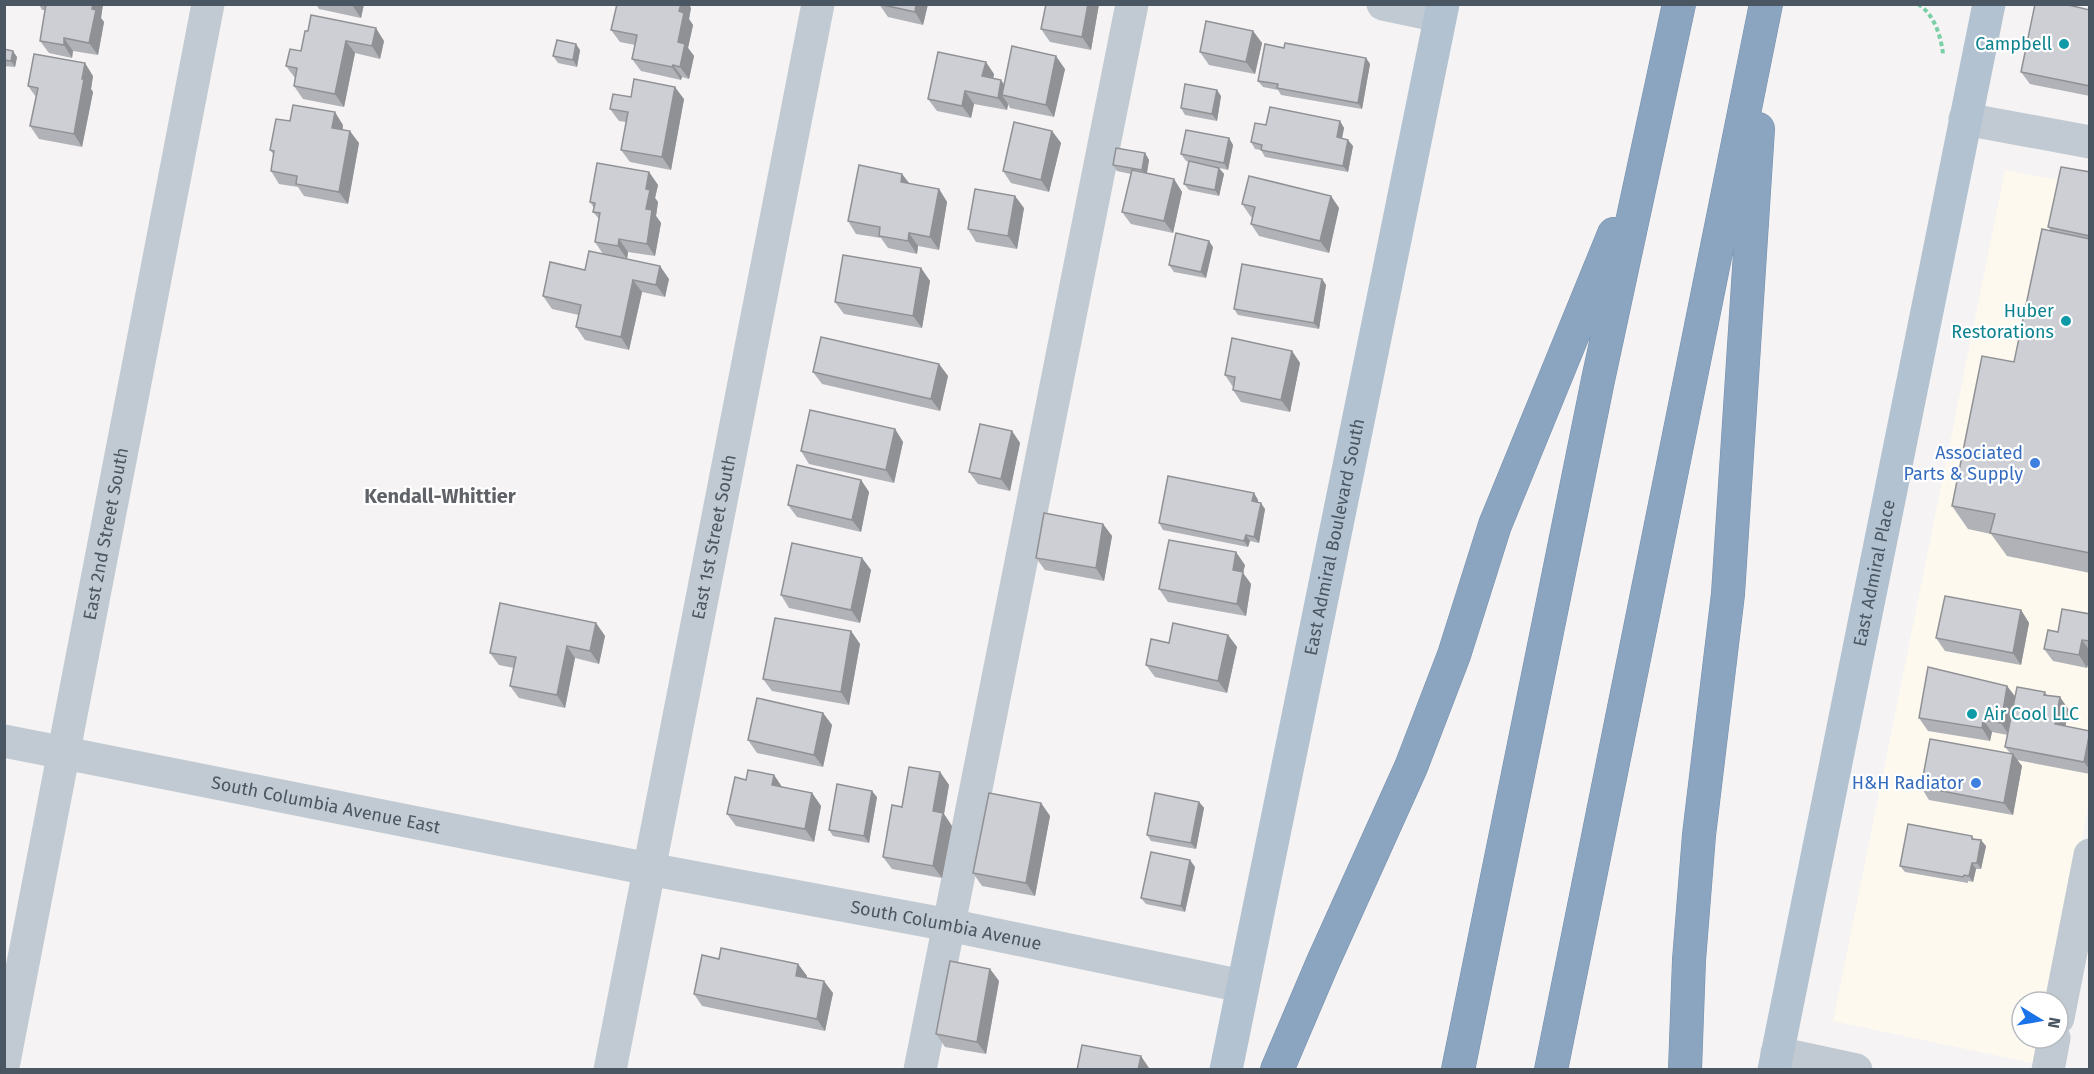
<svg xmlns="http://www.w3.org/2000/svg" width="2094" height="1074" viewBox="0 0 2094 1074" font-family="'Fira Sans',sans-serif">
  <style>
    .commercial { fill: #fdf9ef }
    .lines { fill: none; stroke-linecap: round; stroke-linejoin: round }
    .highway-casing { stroke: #7690ad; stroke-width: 34 }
    .path { stroke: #7ad0a6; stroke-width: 4; stroke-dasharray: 4.5 3; stroke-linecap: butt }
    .minor { stroke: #c1cad2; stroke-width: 33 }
    .major { stroke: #b3c2d1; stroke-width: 33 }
    .highway { stroke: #8ba5c1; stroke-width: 33 }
    .wall { fill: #b0b2b7 }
    .shaded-wall { fill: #909195 }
    .building { fill: #cdcfd5; stroke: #909195; stroke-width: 1.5 }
    .culture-dot { fill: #0f9aa8; stroke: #fff; stroke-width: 2 }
    .shop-dot { fill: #3f7fe0; stroke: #fff; stroke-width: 2 }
    .labels { text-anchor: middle; stroke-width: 4.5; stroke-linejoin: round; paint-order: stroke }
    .culture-label { font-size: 18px; fill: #0d838f; stroke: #fff; text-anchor: end }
    .shop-label { font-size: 18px; fill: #366cbe; stroke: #fff; text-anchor: end }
    .street-label { font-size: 18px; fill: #4a5661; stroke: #fff }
    .neighbourhood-label { font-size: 20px; font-weight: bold; fill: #5f6368; stroke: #fff }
  </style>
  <rect width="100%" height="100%" fill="#f5f3f3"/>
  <path class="commercial" d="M2005,170l84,16v615l-37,201h-30v36h24l-5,27 -208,-44z"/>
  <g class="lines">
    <defs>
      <path id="highway" d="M1277,1070l46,-108 88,-195 43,-112 41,-130 119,-291
        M1458,1070l140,-690 81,-376
        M1551,1070l215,-1066
        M1685,1070l4,-110 10,-125 29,-241 30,-465"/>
    </defs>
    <use href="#highway" class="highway-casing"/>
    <path class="path" d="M1918,4c16,10 23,32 25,50"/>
    <g class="minor">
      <path d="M1383,4l57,12"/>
      <path d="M1965,119l125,23"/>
      <path id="s1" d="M4,741l645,128 300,56 293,61"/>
      <path d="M2058,1018l32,-163"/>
      <path d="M1777,1053l79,17"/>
      <path id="s2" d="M4,1062l204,-1058"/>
      <path id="s3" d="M610,1070l208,-1066"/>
      <path d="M920,1070l212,-1066"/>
      <path d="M2048,1070l6,-32"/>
    </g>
    <g class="major">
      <path id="s4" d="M1226,1070l217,-1066"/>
      <path id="s5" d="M1774,1070l215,-1066"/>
    </g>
    <use href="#highway" class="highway"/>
  </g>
  <path class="wall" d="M39,4h64l-2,14 3,4 -6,33 -25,-4 -1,7 -23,-5 -9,-12 5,-31h-3z
    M316,4h48l-3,14 -42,-9z
    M879,4h49l-5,21 -35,-8z
    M1099,4l-8,46 -41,-8 -9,-13z
    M691,8l-2,11 4,6 -5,23 6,8 -5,23 -7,-2 -1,3 -40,-9 -9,-12 3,-14 -15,-3 -9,-12z
    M2090,10v86l-60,-12 -9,-12z
    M305,31l79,10 -4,18 -25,-6 -11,54 -41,-8 -9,-13 1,-8 -9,-12 15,-15z
    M1253,31l9,12 -7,31 -46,-9 -9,-13z
    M1284,48l82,10 4,6 -8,45 -81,-14 -3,-5 -15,-3 -5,-6z
    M4,49l13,8 -2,10 -11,-1z
    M580,50l-3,17 -19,-4 -5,-7z
    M1065,69l-11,48 -44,-9 -2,-4 -1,6 -33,-6 -3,14 -34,-7 -9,-12 66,-25 -1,5 11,5z
    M93,76l-2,13 2,3 -11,55 -43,-8 -9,-13 6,-29 -8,-11z
    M1221,96l-4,25 -32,-6 -4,-7z
    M684,99l-13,71 -41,-8 -9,-12 5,-28 -7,-1 -9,-12z
    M290,121l53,4v5l16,13 -11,61 -44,-8 -6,-9 -19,-3 -8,-13 3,-16 -4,-5z
    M1340,121l4,7 -2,10 11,8 -5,26 -83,-15 -4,-7 -6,-1 -4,-7 15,-17z
    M1052,131l9,12 -12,49 -38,-9 -8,-12z
    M1229,138l4,7 -5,25 -17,-4 8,2 5,6 -5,22 -30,-6 -5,-6 5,-22 -3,-1 -5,-7z
    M1145,153l4,7 -2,14 27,5 8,13 -9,41 -42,-9 -9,-12 9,-38 -14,-3 -4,-6z
    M649,172l9,13 -3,13 3,4 -2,14 5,7 -6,33 -27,-4 -1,7 -15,-3 57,23 -4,18 -23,-5 -13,58 -44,-10 -9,-13 3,-12 -27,-6 -9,-13 42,-26 18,-16 -8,-12 4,-23 -6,-7 1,-4 -4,-6z
    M2090,172v401l-83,-17 -16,-22 -23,-5 -16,-23 62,-144 37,-131 -3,-4z
    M902,174l8,10 29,5 8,13 -8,48 -21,-4 -1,8 -29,-6 -7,-10 -25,-4 -8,-13z
    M1331,196l8,12 -10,45 -70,-17 -8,-12 1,-7h-1l-9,-13z
    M1024,208l-7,41 -41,-7 -8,-13z
    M1213,247l-7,31 -32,-6 -5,-7z
    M921,268l9,13 -8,47 -78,-14 -9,-12z
    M1322,279l4,6 -7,44 -81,-14 -4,-6z
    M1292,351l8,12 -10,49 -49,-10 -8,-12v-3l-8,-12z
    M939,364l9,12 -8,35 -118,-27 -9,-12z
    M895,429l8,13 -9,41 -85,-19 -8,-13z
    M1012,431l8,12 -10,48 -32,-7 -9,-12z
    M861,480l8,12 -8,40 -64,-15 -9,-12z
    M1254,493l4,7v2l7,7 -6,34 -9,-2 -2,6 -85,-17 -4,-7z
    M1103,524l9,12 -8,45 -59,-11 -9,-12z
    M862,558l9,12 -11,53 -71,-15 -8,-13z
    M1245,565l-2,8 8,11 -5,32 -78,-14 -9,-13z
    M2021,610l8,13 -8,42 -76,-14 -9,-13z
    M2090,614v43l-3,11 -34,-7 -9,-12 14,-17z
    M596,623l9,13 -6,28 -24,-6 -10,50 -46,-10 -9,-12 4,-18 -15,-3 -9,-12z
    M851,631l9,13 -11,61 -77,-14 -9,-12z
    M1228,635l9,12 -10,46 -72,-16 -9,-12 23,-22z
    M2007,686l8,10 30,-4 2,3 22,15 -4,16 25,5v43l-73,-14 5,6 -9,49 -84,-15 -8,-13 89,-34 -5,-6 3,-12 -16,-3 -2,9 -62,-10 -9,-13z
    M823,713l9,12 -9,42 -66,-14 -9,-13z
    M940,772l9,13 -5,29 8,12 -10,52 -50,-9 -9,-12 19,-50z
    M774,775l8,12 30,6 9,13 -7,36 -78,-16 -9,-12z
    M877,797l-8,46 -36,-7 -4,-6z
    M1199,802l5,6 -8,41 -45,-8 -4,-6z
    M1041,803l9,13 -15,80 -53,-10 -9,-13z
    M1972,836l2,3 12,7 -5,23h-5l-3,13 -5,-1v2l-63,-11 -5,-6z
    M1195,867l-10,45 -39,-8 -5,-6z
    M719,959l79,5 9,12v2l26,15 -8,38 -123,-25 -8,-12z
    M990,969l9,12 -13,73 -41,-7 -9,-13z"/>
  <path class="shaded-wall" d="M93,4h10l-2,14 3,4 -6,33 -9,-12z
    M352,4h12l-3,14 -9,-13z
    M681,4h8l2,4 -2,11 4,6 -5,23 6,8 -5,23 -9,-12 -2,-25 1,-31z
    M916,4h12l-5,21 -8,-13z
    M1088,4h11l-8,46 -9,-13z
    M376,28l8,13 -4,18 -8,-13z
    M1253,31l9,12 -7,31 -9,-12z
    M64,38l9,13 -1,7 -8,-13z
    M346,41l9,12 -11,54 -9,-13z
    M576,44l4,6 -3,17 -4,-7z
    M13,51l4,6 -2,10 -4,-6z
    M1056,56l9,13 -11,48 -8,-12z
    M1366,58l4,6 -8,45 -4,-6z
    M986,62l8,12 -3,15 -9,-13z
    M85,63l8,13 -2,13 2,3 -11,55 -8,-13z
    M673,65l9,12 -1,3 -9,-13z
    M1001,80l9,13 -8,2 6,9 -1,6 -9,-12z
    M675,87l9,12 -13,71 -9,-13z
    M1217,90l4,6 -4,25 -5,-7z
    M965,91l9,13 -3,14 -9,-12z
    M335,112l8,13 -2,15 -9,-12z
    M1340,121l4,7 -3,15 -4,-6z
    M350,131l9,12 -11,61 -9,-12z
    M1052,131l9,12 -12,49 -8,-12z
    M1229,138l4,7 -5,25 -4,-7z
    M1348,140l5,6 -5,26 -5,-6z
    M1145,153l4,7 -3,17 -4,-7z
    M1219,168l5,6 -5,22 -4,-6z
    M649,172l9,13 -3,13 3,4 -2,14 5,7 -6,33 -8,-12 -1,-55z
    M902,174l9,12 -10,-4z
    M1174,179l8,13 -9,41 -9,-12z
    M939,189l8,13 -8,48 -9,-13z
    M1015,196l9,12 -7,41 -9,-13z
    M1331,196l8,12 -10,45 -9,-12z
    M909,233l9,13 -1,8 -9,-13z
    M619,239l9,13 -1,7 -9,-13z
    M1209,241l4,6 -7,31 -5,-6z
    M660,266l9,13 -4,18 -9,-12z
    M921,268l9,13 -8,47 -9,-12z
    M1322,279l4,6 -7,44 -5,-6z
    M633,280l9,12 -13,58 -8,-13z
    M1292,351l8,12 -10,49 -9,-12z
    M939,364l9,12 -8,35 -9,-12z
    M895,429l8,13 -9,41 -8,-13z
    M1012,431l8,12 -10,48 -9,-12z
    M861,480l8,12 -8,40 -9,-12z
    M1254,493l4,7 -1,7 -5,-6z
    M1261,503l4,6 -6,34 -5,-6z
    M1103,524l9,12 -8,45 -8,-13z
    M1246,535l4,6 -2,6 -4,-6z
    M1236,552l9,13 -2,8 8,11 -5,32 -9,-12 -4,-34z
    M862,558l9,12 -11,53 -9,-13z
    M2021,610l8,13 -8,42 -8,-12z
    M596,623l9,13 -6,28 -9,-13z
    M851,631l9,13 -11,61 -8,-13z
    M1228,635l9,12 -10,46 -9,-12z
    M2082,640l8,11v6l-3,11 -8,-13z
    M567,646l8,12 -10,50 -8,-13z
    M2007,686l9,12 -7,37 -8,-12z
    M2060,697l9,13 -6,27 -8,-13z
    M823,713l9,12 -9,42 -9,-12z
    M1983,720l9,12 -2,9 -8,-13z
    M2090,732v38l-6,-8z
    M2013,754l9,12 -9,49 -9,-12z
    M940,772l9,13 -5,29 8,12 -10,52 -9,-12v-55z
    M774,775l8,12 -10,-2z
    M872,791l5,6 -8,46 -5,-7z
    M812,793l9,13 -7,36 -9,-13z
    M1199,802l5,6 -8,41 -5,-6z
    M1041,803l9,13 -15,80 -9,-13z
    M1981,840l5,6 -5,23 -4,-6z
    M1190,860l5,7 -10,45 -4,-6z
    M1972,863l4,6 -3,13 -4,-6z
    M798,964l9,12 -2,12 -9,-12z
    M990,969l9,12 -13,73 -9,-12z
    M824,981l9,12 -8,38 -8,-12z
    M1141,1056l8,12v2h-11z"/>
  <path class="building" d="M46,4h47l-1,5 4,1 -7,33 -25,-5v7l-24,-4z
    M617,4h64l-2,7 5,2 -6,29 7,2 -5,23 -7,-2 -1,2 -40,-8 5,-24 -26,-5z
    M879,4h37l-1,8z
    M1046,4h42l-6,33 -41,-8z
    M2035,4h29l26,6v76l-69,-14z
    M311,15l65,13 -4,18 -26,-5 -11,53 -41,-8 3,-18 -11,-2 4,-17 11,2 4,-20h3z
    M1206,21l47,10 -7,31 -46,-10z
    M557,40l19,4 -3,16 -20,-4z
    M1285,43l81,15 -8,45 -81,-15 1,-4 -20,-3 7,-37 19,4z
    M1012,46l44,10 -10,49 -44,-10z
    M4,49l9,2 -2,10 -7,-1z
    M938,52l48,10 -4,14 19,4 -3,18 -33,-7 -3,15 -34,-7z
    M34,54l51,9 -3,16h2l-10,55 -44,-8 8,-38 -10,-2z
    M634,79l41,8 -13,70 -41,-7 7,-38 -18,-3 3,-15 18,3z
    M1185,84l32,6 -5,24 -31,-6z
    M293,105l42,7 -3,16 18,3 -11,61 -43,-8 1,-8 -26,-5 3,-20 -4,-1 6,-31 14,2z
    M1270,107l70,14 -3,16 11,3 -5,26 -82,-16 1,-5 -11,-3 4,-19 11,2z
    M1014,122l38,9 -11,49 -38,-9z
    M1186,130l43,8 -5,25 -43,-9z
    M1116,148l29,5 -3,17 -29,-5z
    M1189,161l30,7 -4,22 -31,-6z
    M597,163l52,9 -3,17 4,1 -4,19 6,1 -5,34 -28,-5 -1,7 -23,-4 5,-29 -7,-1 2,-9 -5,-1z
    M859,165l43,9 -1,8 38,7 -9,48 -21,-4 -1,8 -29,-5 1,-9 -32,-6z
    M2061,167l29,5v64l-42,-9z
    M1132,170l42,9 -10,42 -42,-9z
    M1249,176l82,20 -11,45 -69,-17 4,-17 -13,-3z
    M975,189l40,7 -7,40 -40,-7z
    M2042,229l48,10v314l-100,-20 5,-19 -43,-8 30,-150 32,6z
    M1176,233l33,8 -8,31 -32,-7z
    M589,251l71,15 -4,19 -23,-5 -12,57 -45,-10 5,-22 -38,-9 7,-34 35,8z
    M843,255l78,13 -8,48 -78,-14z
    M1242,264l80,15 -8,44 -80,-14z
    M821,337l118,27 -8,35 -118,-27z
    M1232,338l60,13 -11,49 -48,-10 2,-13 -10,-2z
    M810,410l85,19 -9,41 -85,-19z
    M980,424l32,7 -11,48 -32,-7z
    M797,465l64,15 -9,40 -64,-15z
    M1168,476l86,17 -2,8 9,2 -7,34 -8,-2 -2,6 -85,-18z
    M1044,513l59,11 -7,44 -60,-10z
    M1169,540l67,12 -3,18 10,2 -6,32 -78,-15z
    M792,543l70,15 -11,52 -70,-15z
    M1945,596l76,14 -8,43 -77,-15z
    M500,603l96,20 -6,28 -23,-5 -10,49 -47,-9 6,-29 -26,-4z
    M2062,609l28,5v27l-8,-1 -3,15 -35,-6 4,-19 10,2z
    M775,618l76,13 -10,61 -78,-13z
    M1173,623l55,12 -10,46 -72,-16 5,-26 18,4z
    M1928,667l79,19 -6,37 -18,-3 -1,8 -63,-10z
    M2017,687l28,5 -1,3 16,2 -5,27 35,7 -6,31 -79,-15z
    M757,698l66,15 -9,42 -66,-15z
    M1930,739l83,15 -9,49 -83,-16z
    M909,767l31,5 -7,39 10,2 -10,53 -50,-9 9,-52 10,2z
    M748,770l26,5 -2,10 40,8 -7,36 -78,-15 8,-37 11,3z
    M837,784l35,7 -8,45 -35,-6z
    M989,793l52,10 -15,80 -53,-10z
    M1155,793l44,9 -8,41 -44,-8z
    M1908,824l64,12v3l9,1 -4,23h-5l-3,13 -5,-1 -1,2 -63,-11z
    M1151,852l39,8 -9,46 -40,-8z
    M721,948l77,16 -2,12 28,5 -7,38 -123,-25 8,-39 17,4z
    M950,961l40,8 -13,73 -41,-8z
    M1082,1045l59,11 -3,14h-61z"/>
  <g class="culture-dot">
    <circle cx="2064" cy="44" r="6"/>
    <circle cx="2066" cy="321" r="6"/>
    <circle cx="1972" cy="714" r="6"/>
  </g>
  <g class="shop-dot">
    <circle cx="2035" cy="463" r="6"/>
    <circle cx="1976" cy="783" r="6"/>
  </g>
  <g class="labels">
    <g class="culture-label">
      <text x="2052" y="50">Campbell</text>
      <text x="2054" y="317">Huber<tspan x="2054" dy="21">Restorations</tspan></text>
      <text x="1984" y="720" text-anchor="start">Air Cool LLC</text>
    </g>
    <g class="shop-label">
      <text x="2023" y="459">Associated<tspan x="2023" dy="21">Parts &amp; Supply</tspan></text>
      <text x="1964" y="789">H&amp;H Radiator</text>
    </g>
    <g class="street-label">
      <text dy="6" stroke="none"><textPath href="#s2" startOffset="538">East 2nd Street South</textPath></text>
      <text dy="6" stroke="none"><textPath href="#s3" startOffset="543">East 1st Street South</textPath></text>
      <text dy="6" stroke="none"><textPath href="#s4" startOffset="544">East Admiral Boulevard South</textPath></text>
      <text dy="6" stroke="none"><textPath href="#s5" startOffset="507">East Admiral Place</textPath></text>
      <text dy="6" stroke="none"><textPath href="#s1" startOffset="328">South Columbia Avenue East</textPath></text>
      <text dy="6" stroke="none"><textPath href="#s1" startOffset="960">South Columbia Avenue</textPath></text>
    </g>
    <g class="neighbourhood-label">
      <text x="440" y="503">Kendall-Whittier</text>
    </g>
  </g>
  <rect width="2094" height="1074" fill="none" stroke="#4a5661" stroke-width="12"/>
  <g transform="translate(2040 1020) rotate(101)"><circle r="28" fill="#ffffff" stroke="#b7bbc0" stroke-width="1.5"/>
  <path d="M0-4.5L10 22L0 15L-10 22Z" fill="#1a73e8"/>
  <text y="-9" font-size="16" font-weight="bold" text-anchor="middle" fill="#4a5661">N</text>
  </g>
</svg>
